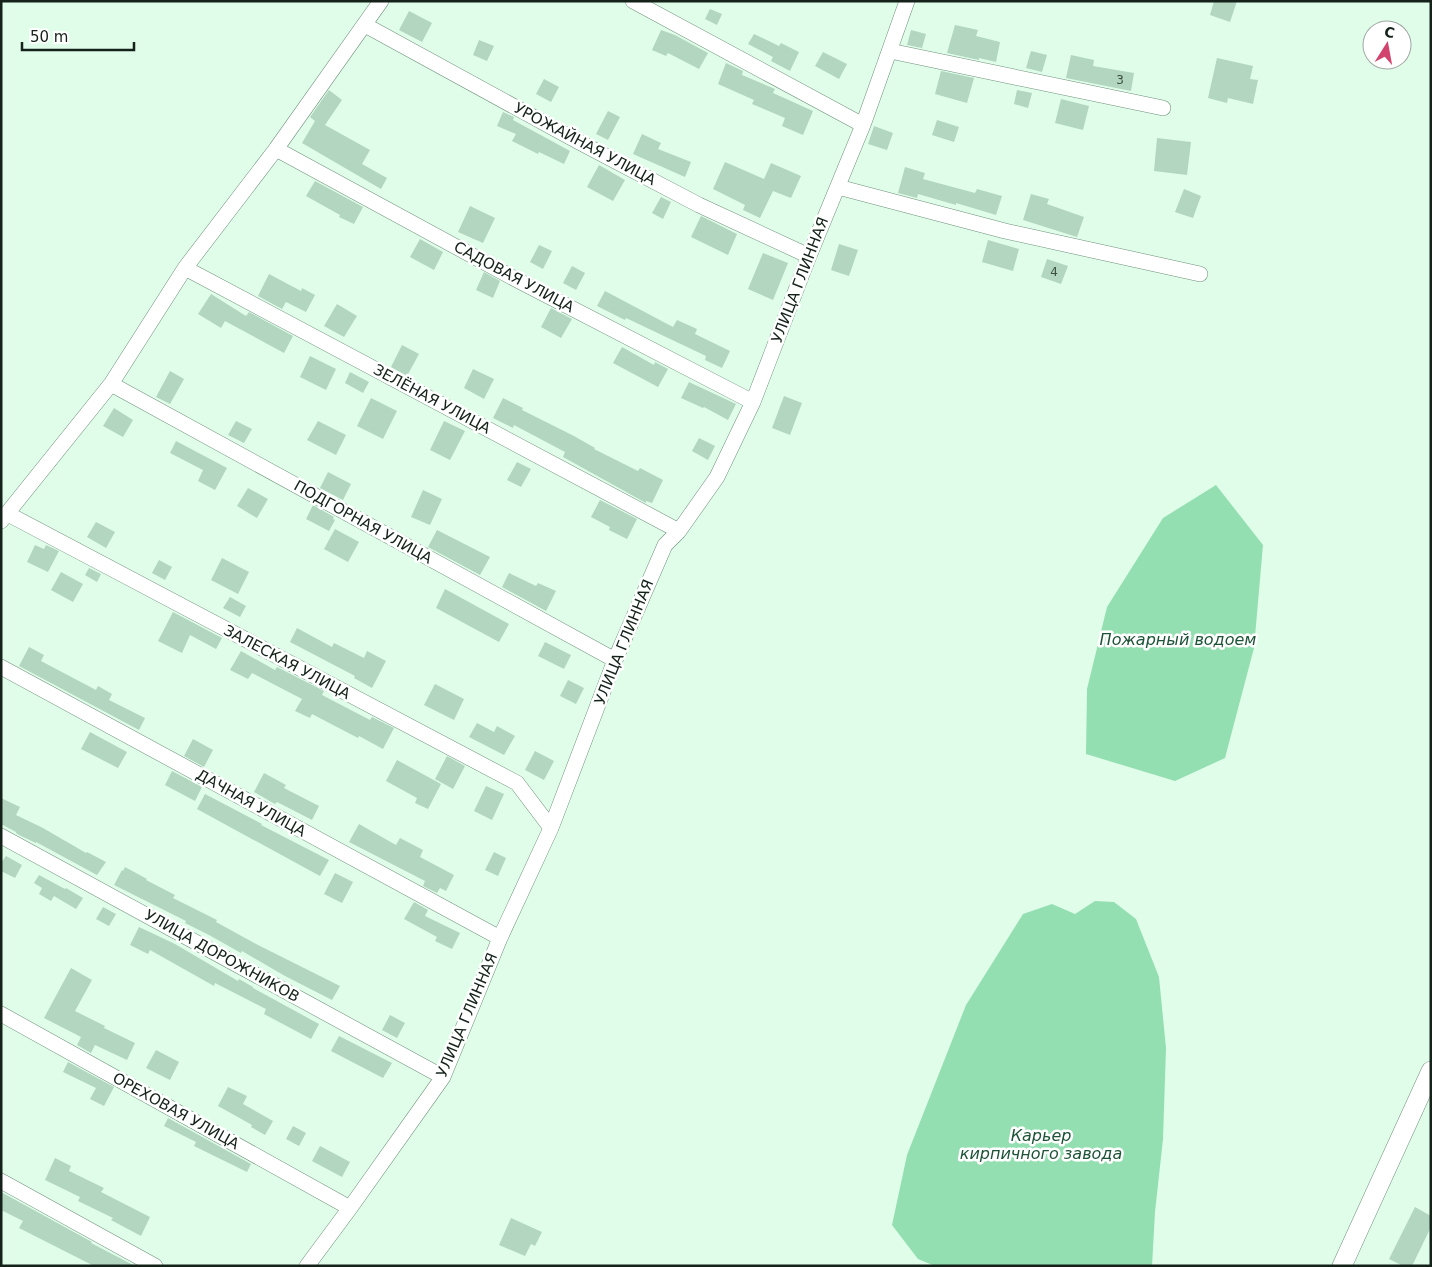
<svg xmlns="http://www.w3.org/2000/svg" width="1432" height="1267" viewBox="0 0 1432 1267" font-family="'DejaVu Sans',sans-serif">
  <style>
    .water { fill: #94dfb1 }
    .building { fill: #b2d6bf }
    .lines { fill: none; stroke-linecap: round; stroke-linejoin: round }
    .minor-casing { stroke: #6f917b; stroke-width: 16 }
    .major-casing { stroke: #6f917b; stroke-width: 20 }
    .minor { stroke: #fff; stroke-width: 15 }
    .major { stroke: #fff; stroke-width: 19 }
    .labels { text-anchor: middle; stroke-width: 5; stroke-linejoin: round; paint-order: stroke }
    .number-label { font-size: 12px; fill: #3c4f43 }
    .street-label { font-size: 15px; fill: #14221a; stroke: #fff }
    .water-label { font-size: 16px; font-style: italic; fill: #1d5437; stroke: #fff }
  </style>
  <rect width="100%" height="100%" fill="#e0fdea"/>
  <path class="water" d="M1216,485l47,60 -9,103 -29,110 -50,23 -89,-27 1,-65 20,-82 56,-89z
    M1095,901l19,1 22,17 23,58 7,71 -3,91 -8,73 -3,54h-217l-17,-7 -26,-34 15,-70 59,-150 57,-91 29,-10 23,10z"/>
  <path class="building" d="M1214,1h23l-7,21 -20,-7z
    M710,9l12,5 -5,11 -12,-6z
    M409,11l23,12 -10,19 -23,-12z
    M955,25l23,5 -2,6 24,6 -4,20 -17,-4v2l-32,-7z
    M661,30l14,5 33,18 -9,16 -31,-16 -2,3 -14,-6z
    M911,30l15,4 -4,14 -15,-3z
    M754,34l25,12 2,-3 18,9 -9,19 -19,-10 2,-4 -25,-13z
    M479,40l15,6 -7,15 -14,-6z
    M1031,51l16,4 -5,17 -16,-4z
    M823,52l24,12 -8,15 -24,-13z
    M1071,55l23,5 -1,6 41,7 -3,18 -65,-13z
    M1217,58l36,8 -3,13 8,1 -5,24 -25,-6 -1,5 -19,-5z
    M726,63l17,8 -1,4 33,14 -2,4 40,18 -10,24 -21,-9 3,-8 -33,-14 2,-4 -36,-16z
    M941,71l33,7 -7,25 -32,-9z
    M544,79l15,8 -8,15 -15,-8z
    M329,90l13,10 -17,25 45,25 -8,14 25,14 -6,11 -79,-46 13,-22 -5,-4z
    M1017,90l15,3 -4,15 -14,-4z
    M1061,99l28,7 -6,24 -28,-7z
    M608,111l12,6 -12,23 -12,-6z
    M503,112l11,5 -1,3 57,31 -6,13 -25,-12 -1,2 -26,-13 4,-7 -19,-8z
    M937,120l22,7 -5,15 -22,-7z
    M874,126l19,7 -6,17 -19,-6z
    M642,134l19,9 -3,6 33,13 -6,15 -52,-23z
    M1157,138l34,4 -4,33 -33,-4z
    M725,162l39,17 7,-16 30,13 -10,22 -18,-7 -13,27 -17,-8 2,-5 -32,-16z
    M599,165l26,15 -12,21 -26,-14z
    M905,167l20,6 -2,6 52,14 2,-4 25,7 -6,19 -40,-12v2l-38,-11 -1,4 -19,-5z
    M315,181l48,26 -9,17 -15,-7 1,-2 -34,-19z
    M1184,189l17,7 -8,22 -18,-6z
    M1031,194l18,5 -2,5 37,13 -7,20 -54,-17z
    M661,197l10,5 -8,17 -11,-6z
    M470,206l25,12 -12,25 -25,-11z
    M701,216l36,18 -9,21 -37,-18z
    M420,239l23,13 -9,18 -24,-13z
    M988,240l31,9 -6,22 -31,-9z
    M839,244l19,6 -9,26 -18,-6z
    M539,245l13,6 -9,18 -13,-7z
    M763,253l25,10 -15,37 -25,-11z
    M1047,259l21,7 -7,18 -20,-7z
    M572,266l13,7 -9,17 -13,-7z
    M484,272l16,9 -7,17 -17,-8z
    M269,274l32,17 1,-3 13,7 -9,17 -20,-10 -4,7 -24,-13z
    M605,291l68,36 4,-7 20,9 -2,5 35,17 -8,17 -17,-8 1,-4 -80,-38 -1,2 -28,-14z
    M211,294l35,22 3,-4 44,24 -9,17 -59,-32 -4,7 -23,-14z
    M337,304l20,12 -13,21 -20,-11z
    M551,308l21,11 -11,19 -20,-11z
    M402,345l17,9 -12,22 -16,-9z
    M622,347l32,18 1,-3 13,7 -10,18 -45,-24z
    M310,356l26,13 -10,21 -26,-13z
    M473,369l21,10 -10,20 -20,-11z
    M170,371l14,8 -14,25 -14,-7z
    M350,372l19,10 -6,11 -18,-10z
    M689,382l47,22 -8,16 -24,-13 -1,1 -22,-10z
    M784,396l18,7 -12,32 -18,-7z
    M371,398l26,13 -14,28 -26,-13z
    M503,398l20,10 -1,2 52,26 21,12 -1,1 44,22 2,-3 23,12 -11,23 -6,-2v2l-83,-46 2,-5 -51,-27 -1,3 -20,-10z
    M114,408l19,12 -10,17 -20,-11z
    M236,421l16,8 -8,14 -16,-8z
    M318,421l28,14 -10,20 -29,-15z
    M444,421l21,10 -15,29 -20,-10z
    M699,438l16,8 -7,14 -16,-9z
    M176,441l51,27 -12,22 -17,-9 5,-11 -33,-17z
    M517,462l14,7 -10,18 -14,-7z
    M328,472l23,12 -8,16 -23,-12z
    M248,488l20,11 -11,19 -20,-12z
    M423,490l19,9 -12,26 -19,-8z
    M600,500l37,19 -10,20 -18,-9 1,-3 -19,-10z
    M313,505l21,12 -1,2 2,1 -6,11 -23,-12z
    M96,522l19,10 -9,16 -19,-11z
    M335,529l24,13 -11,20 -24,-13z
    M437,530l53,27 -10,18 -52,-28z
    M35,545l9,4 2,-4 13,6 -11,21 -21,-10z
    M222,558l27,14 -11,22 -27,-14z
    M159,560l13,7 -7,13 -13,-7z
    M89,568l12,6 -4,8 -12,-7z
    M61,572l22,12 -10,18 -22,-12z
    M509,573l27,13 2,-3 18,8 -10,20 -44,-24z
    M445,589l64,35 -10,18 -63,-34z
    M230,597l16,9 -6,11 -17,-9z
    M173,612l49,26 -6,11 -26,-14 -8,18 -24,-12z
    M297,628l35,19 2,-4 30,15 3,-7 19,10 -14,27 -18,-10 1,-2 -65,-34z
    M545,642l26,13 -7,14 -26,-13z
    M29,647l15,8 -3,6 55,29 2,-4 14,8 -3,6 36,18 -6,12 -120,-64z
    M241,651l34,19 2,-3 47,24 -2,4 48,25 2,-3 22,11 -11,21 -24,-13 -1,2 -46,-24 -2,4 -15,-7 7,-12 -50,-26 -4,6 -18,-9z
    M568,680l16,8 -8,16 -16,-8z
    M435,684l29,15 -10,21 -30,-15z
    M477,723l17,9 3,-6 18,10 -11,19 -35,-18z
    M90,732l37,20 -9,16 -37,-19z
    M193,739l20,11 -9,17 -20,-11z
    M535,751l19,10 -10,19 -19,-10z
    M447,756l18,10 -12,23 -18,-10z
    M397,760l44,24 -13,25 -13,-6 2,-5 -31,-17z
    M172,771l30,16 -7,14 -30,-16z
    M264,773l22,12 -2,3 35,18 -7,14 -35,-18 -2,2 -21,-12z
    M486,786l18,8 -12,26 -18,-9z
    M205,794l57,30 -1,1 68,35 -9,16 -123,-67z
    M1,798l19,9 -4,8 27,13 43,25 1,-1 19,10 -9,13 -61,-33v1l-17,-8 -3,-2v-1l-15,-8z
    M359,824l37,21 4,-7 23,12 -3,7 34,18 -8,16 -6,-3 -3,5 -14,-7 2,-5 -76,-39z
    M494,852l12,6 -8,18 -13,-6z
    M6,856l16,9 -7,13 -14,-7v-8z
    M125,867l22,12 -1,1 29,15 -2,3 44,22 -1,2 42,23 82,41 -8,14 -47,-24 -43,-25 -1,2 -32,-18 -24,-12 1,-2 -72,-36 8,-15 1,1z
    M335,873l18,9 -11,21 -18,-9z
    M39,875l26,14 1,-1 17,10 -7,11 -22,-13 -3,5 -12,-7 3,-6 -8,-5z
    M414,902l14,8 -3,6 35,17 -8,16 -17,-8 2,-4 -33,-18z
    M103,907l13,7 -7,12 -13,-7z
    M139,927l36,17 63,37 1,-2 14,8v1l66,36 -8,15 -47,-25 2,-5 -51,-26 -1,3 -64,-36 -2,4 -18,-9z
    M71,968l21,12 -17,31 30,15 -1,2 31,15 -8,17 -32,-15 -4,8 -14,-8 4,-8 -37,-19z
    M390,1015l15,8 -8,15 -15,-8z
    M339,1036l53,27 -9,15 -52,-27z
    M156,1050l23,12 -9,18 -24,-12z
    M68,1062l46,25 -10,19 -14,-7 6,-11 -33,-16z
    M228,1087l19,9 -4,8 30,17 -8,14 -14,-8 1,-2 -34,-19z
    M168,1118l83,46 -4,8 -53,-26 2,-4 -32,-16z
    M293,1126l13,7 -7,13 -13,-7z
    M320,1146l30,16 -8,15 -30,-16z
    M55,1158l16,8 -2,5 35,17 -3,4 49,25 -9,19 -30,-16 2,-2 -35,-17 2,-4 -35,-17z
    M1,1192l91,50 -1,1 44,23h-41l-75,-38 4,-7 -22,-11z
    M1415,1207l16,9v11l-19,39h-9l-14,-7z
    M511,1218l31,14 -7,14 -4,-2 -6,12 -26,-11z"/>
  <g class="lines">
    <defs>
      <path id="minor" d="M633,1l230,124
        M365,25l214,117 120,63 110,51
        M890,51l273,57
        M276,149l243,132 234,121
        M838,187l167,44 195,43
        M185,268l494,263
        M111,384l504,276
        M8,514l509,269 34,45
        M1,521l110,-137 74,-116 91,-119 105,-148
        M1,667l499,271
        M1,836l442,241
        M1,1014l349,194
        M1,1181l154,85
        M307,1266l43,-58 93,-131 57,-139 51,-110 64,-168 50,-115 14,-14 38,-54 36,-75 56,-146 54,-131 44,-124"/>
      <path id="major" d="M1342,1266l89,-195"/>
    </defs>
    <use href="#minor" class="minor-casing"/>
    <use href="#major" class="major-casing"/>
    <use href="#minor" class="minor"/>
    <use href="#major" class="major"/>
  </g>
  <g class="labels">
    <g class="number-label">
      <text x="1120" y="84">3</text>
      <text x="1054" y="276">4</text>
    </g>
    <g class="street-label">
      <text transform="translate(585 144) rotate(28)" y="5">УРОЖАЙНАЯ УЛИЦА</text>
      <text transform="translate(514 277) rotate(28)" y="5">САДОВАЯ УЛИЦА</text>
      <text transform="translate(800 280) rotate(-69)" y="5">УЛИЦА ГЛИННАЯ</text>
      <text transform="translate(432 399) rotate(28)" y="5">ЗЕЛЁНАЯ УЛИЦА</text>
      <text transform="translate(363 522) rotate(29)" y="5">ПОДГОРНАЯ УЛИЦА</text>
      <text transform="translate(624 642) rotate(-68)" y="5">УЛИЦА ГЛИННАЯ</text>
      <text transform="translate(287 662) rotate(28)" y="5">ЗАЛЕСКАЯ УЛИЦА</text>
      <text transform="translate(251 803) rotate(29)" y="5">ДАЧНАЯ УЛИЦА</text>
      <text transform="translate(222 956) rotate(29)" y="5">УЛИЦА ДОРОЖНИКОВ</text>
      <text transform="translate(467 1015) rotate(-67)" y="5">УЛИЦА ГЛИННАЯ</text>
      <text transform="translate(176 1111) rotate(29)" y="5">ОРЕХОВАЯ УЛИЦА</text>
    </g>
    <g class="water-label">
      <text x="1178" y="645">Пожарный водоем</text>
      <text x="1041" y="1141">Карьер<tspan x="1041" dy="18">кирпичного завода</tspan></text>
    </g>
  </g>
  <rect width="1432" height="1267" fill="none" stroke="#14221a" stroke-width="5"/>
  <g transform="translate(1387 45) rotate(11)"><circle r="24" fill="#ffffff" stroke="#a1a7a3"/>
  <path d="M0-4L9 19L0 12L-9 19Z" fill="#d2446d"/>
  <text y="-8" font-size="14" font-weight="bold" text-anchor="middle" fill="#14221a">С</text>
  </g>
  <path d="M22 42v8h112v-8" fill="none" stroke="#14221a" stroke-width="2.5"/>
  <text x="30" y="42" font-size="15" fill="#14221a" stroke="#ffffff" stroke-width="4" paint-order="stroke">50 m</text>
</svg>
